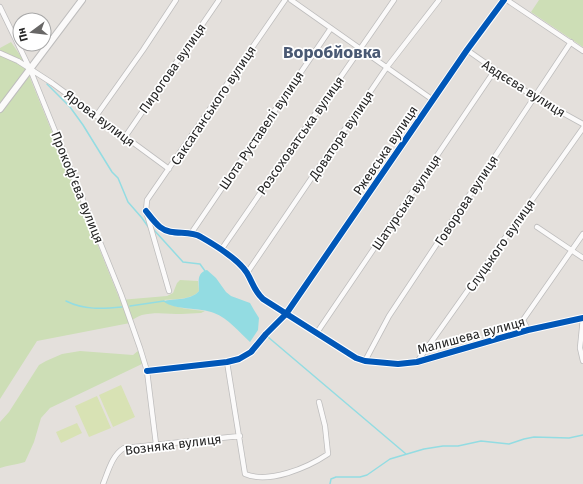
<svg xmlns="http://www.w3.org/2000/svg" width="583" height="484" viewBox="0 0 583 484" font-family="'Fira Sans',sans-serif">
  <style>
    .green { fill: #cddeb6 }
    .pitch { fill: #d8e2b4 }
    .water { fill: #93dce2 }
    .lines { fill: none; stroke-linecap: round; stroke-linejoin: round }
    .stream { stroke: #93dce2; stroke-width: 1.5 }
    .street-casing { stroke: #bebdbd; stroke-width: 6 }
    .secondary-casing { stroke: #bebdbd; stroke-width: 8 }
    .street { stroke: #fbfafa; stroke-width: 4.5 }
    .secondary { stroke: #fbfafa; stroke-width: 6 }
    .cycleway-casing { stroke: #fff; stroke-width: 8 }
    .cycleway { stroke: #0057b8; stroke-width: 6 }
    .labels { text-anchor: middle; stroke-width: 3.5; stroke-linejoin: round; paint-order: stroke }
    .street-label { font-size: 13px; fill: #262626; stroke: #fff }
    .district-label { font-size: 17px; font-weight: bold; fill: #4a5973; stroke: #fff }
  </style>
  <rect width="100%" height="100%" fill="#e4e0dc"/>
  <path class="green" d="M539,0h44v47l-52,-35z
    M11,42l11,16 98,242 47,-4 6,-3 4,-10 3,-3 18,1 1,10c-7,9 -25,8 -35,9 7,8 31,10 41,11l-4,2c-7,0 -13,1 -20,1 -14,0 -42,-5 -51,9l-93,18 -37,58v-351z
    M139,350l5,13 -94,45 -9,10 -7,24 -9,20c-9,3 -17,3 -25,6v-46l9,-10 30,-47 7,-4 16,-7 18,-3 53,4z"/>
  <path class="pitch" d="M121,385l14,32 -22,10 -14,-32z
    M97,396l14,32 -22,9 -14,-31z
    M77,423l5,10 -21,10 -5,-11z"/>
  <path class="water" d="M207,270l9,8 10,14 5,4 19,7 4,7 5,8 -1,12 -8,12c-11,-10 -22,-24 -36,-29 -14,-6 -39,-2 -51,-12 11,-2 29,-1 36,-10 0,-8 -3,-18 8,-21z"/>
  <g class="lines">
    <path class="stream" d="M47,84l23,23 13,18 29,47 6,6 10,24 14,16 7,10
      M154,230l29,32 17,2 5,7
      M66,301c18,9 36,8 56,6
      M130,306l34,-5
      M268,337l138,117
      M330,484l1,-5 5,-2h24l7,-2 23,-16 34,-10 19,-3h15l23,-5 28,3 15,-5 10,-2 35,1 14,-3"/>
    <defs>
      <path id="street" d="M291,0l142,100
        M507,0l76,51
        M0,7l30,62 91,225 19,54 7,23 9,73
        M467,50l67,47 49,27
        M0,53l18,8 34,22 117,86
        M96,116l47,-66 33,-50
        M125,137l94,-137
        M146,211c4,5 9,12 14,16 12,10 29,2 41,10 14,8 38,23 46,36 6,10 7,18 16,26l93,59 9,3 33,3 19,-2 111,-32 55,-12
        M537,227l46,31
        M192,232l139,-204
        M221,250l173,-250
        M247,273l140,-206 52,-67
        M169,291l-23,-80 1,-11 138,-200
        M583,318l-3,30 3,13
        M523,320l5,10
        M316,334l179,-264
        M499,337l24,-17 60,-86
        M365,361l24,-45 182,-274
        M227,362l18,112c24,10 62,-6 83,-20l-3,-28 -6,-24
        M417,362l166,-234
        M147,371l80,-9 12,-3 12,-7 15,-18 20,-20 181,-264 37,-50
        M103,484c5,-12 9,-29 21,-36l116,-12"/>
      <path id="secondary" d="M0,109l82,-109"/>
    </defs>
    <use href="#street" class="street-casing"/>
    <use href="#secondary" class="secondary-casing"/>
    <use href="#street" class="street"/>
    <use href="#secondary" class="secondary"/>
    <defs>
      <path id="cycleway" d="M146,211c4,5 9,12 14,16 12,10 29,2 41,10 14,8 38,23 46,36 6,10 7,18 16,26l93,59 9,3 33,3 19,-2 111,-32 55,-12
        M147,371l80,-9 12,-3 12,-7 15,-18 20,-20 181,-264 37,-50"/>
    </defs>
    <use href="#cycleway" class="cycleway-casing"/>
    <use href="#cycleway" class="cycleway"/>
  </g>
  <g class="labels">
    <g class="street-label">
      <text transform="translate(172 68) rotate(-55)" y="5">Пирогова вулиця</text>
      <text transform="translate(524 88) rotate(32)" y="5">Авдєєва вулиця</text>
      <text transform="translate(213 105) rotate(-56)" y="5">Саксаганського вулиця</text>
      <text transform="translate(100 118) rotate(37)" y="5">Ярова вулиця</text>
      <text transform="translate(261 130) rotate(-56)" y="5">Шота Руставелі вулиця</text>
      <text transform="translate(300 135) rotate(-55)" y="5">Розсоховатська вулиця</text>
      <text transform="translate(341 135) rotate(-56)" y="5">Доватора вулиця</text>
      <text transform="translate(385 150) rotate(-56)" y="5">Ржевська вулиця</text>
      <text transform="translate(78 187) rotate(68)" y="5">Прокоф’єва вулиця</text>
      <text transform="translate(466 200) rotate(-57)" y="5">Говорова вулиця</text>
      <text transform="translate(406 202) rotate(-56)" y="5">Шатурська вулиця</text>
      <text transform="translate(500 245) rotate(-55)" y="5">Слуцького вулиця</text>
      <text transform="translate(471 335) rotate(-15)" y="5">Малишева вулиця</text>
      <text transform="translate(173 444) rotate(-7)" y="5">Возняка вулиця</text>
    </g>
    <g class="district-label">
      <text x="332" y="58">Воробйовка</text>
    </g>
  </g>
  <g transform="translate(32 32) rotate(255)"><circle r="19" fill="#ffffff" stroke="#a8a8a8"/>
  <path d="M0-3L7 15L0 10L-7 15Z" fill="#686766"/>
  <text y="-6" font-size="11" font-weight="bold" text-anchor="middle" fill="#262626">Пн</text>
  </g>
</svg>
